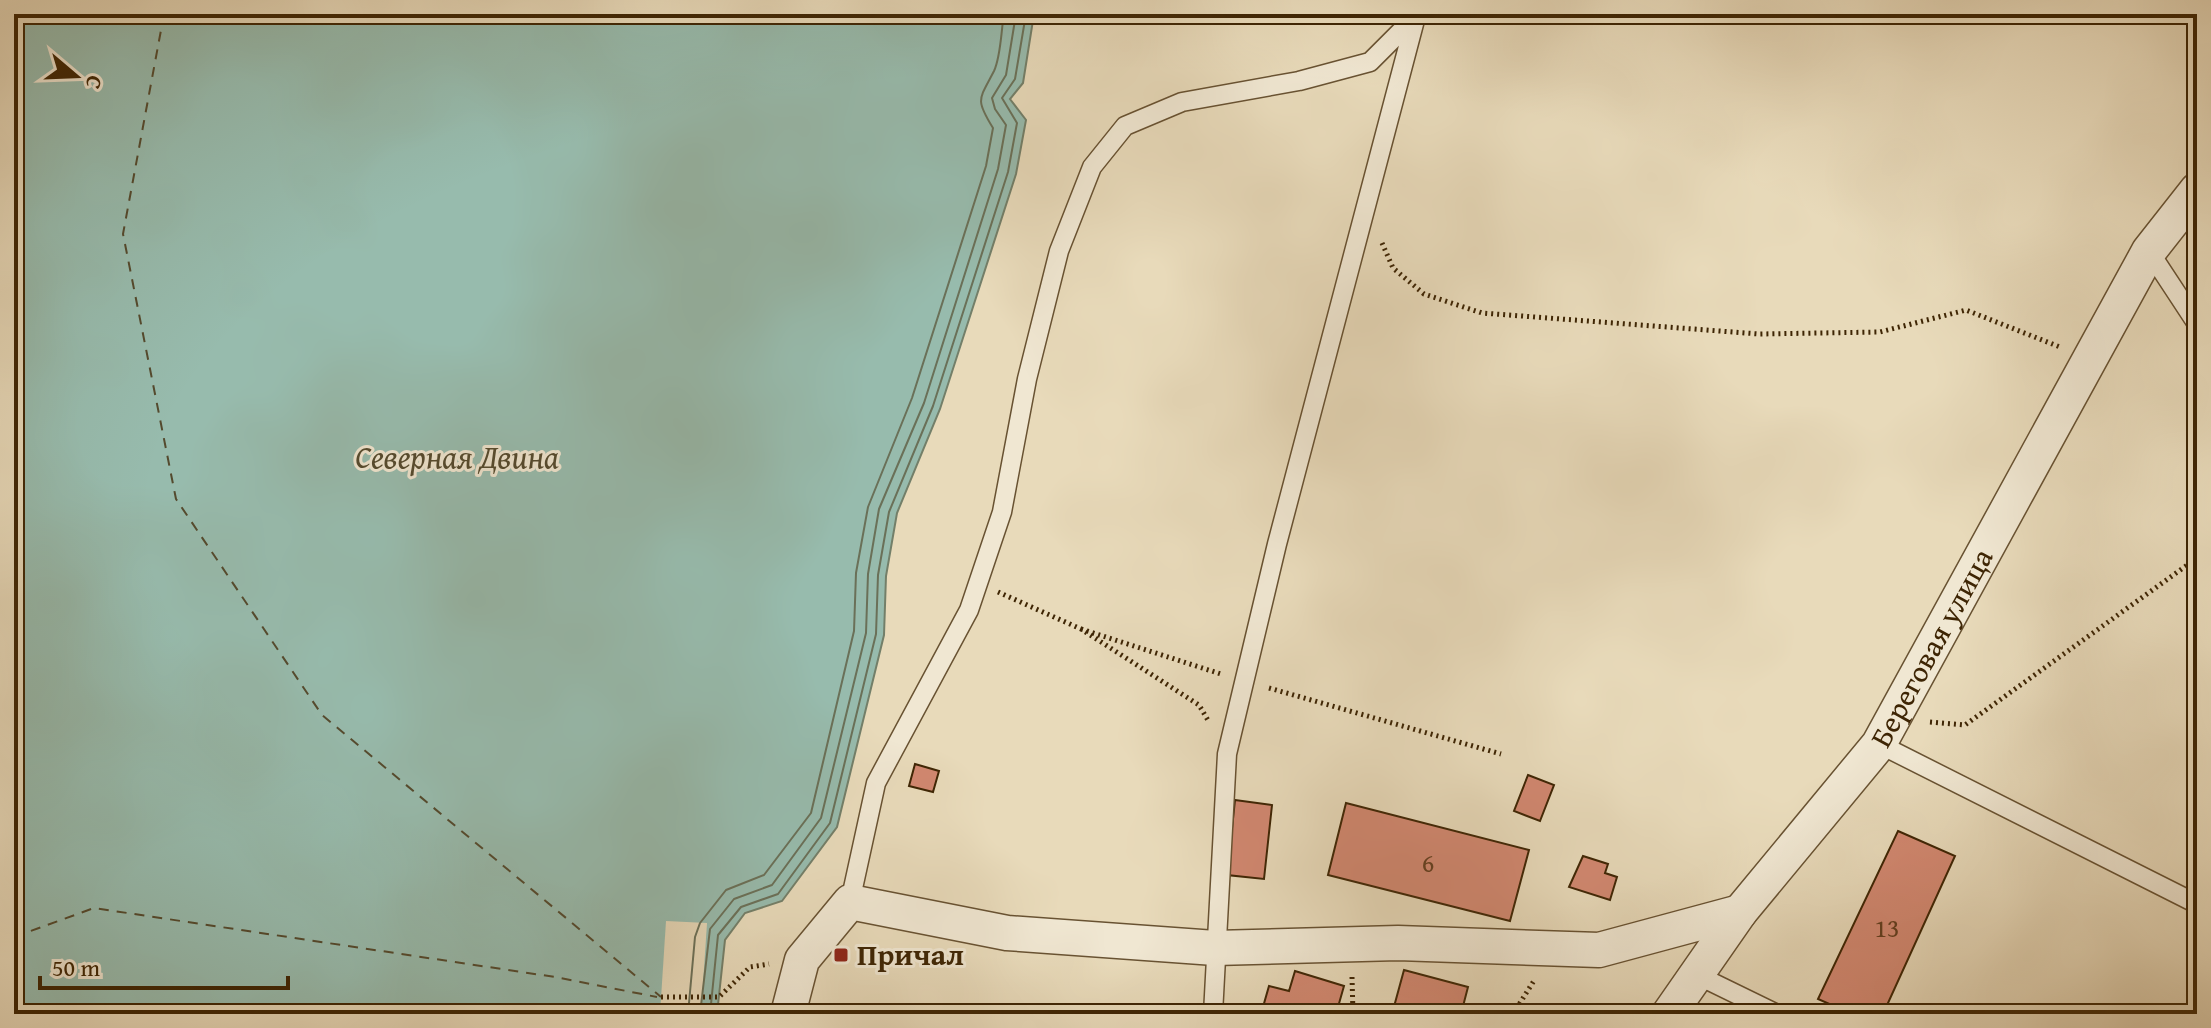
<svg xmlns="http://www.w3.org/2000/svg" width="2211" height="1028" viewBox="0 0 2211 1028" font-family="'Gentium Book Plus',serif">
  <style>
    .water { fill: #97bbad; stroke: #737f69; stroke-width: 2 }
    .pier { fill: #e8daba }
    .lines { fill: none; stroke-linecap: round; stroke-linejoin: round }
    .shore { stroke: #6a7058; stroke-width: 2 }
    .ferry { stroke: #544a2e; stroke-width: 2; stroke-dasharray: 10 8; stroke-linecap: butt }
    .building { fill: #d28871; stroke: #3e2504; stroke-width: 2 }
    .service-casing { stroke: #685232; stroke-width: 21 }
    .minor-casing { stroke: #685232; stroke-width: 37 }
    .path { stroke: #3e2504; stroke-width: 5; stroke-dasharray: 2 4; stroke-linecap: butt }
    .service { stroke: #f0e7d2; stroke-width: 18 }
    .minor { stroke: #f0e7d2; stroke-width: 34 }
    .poi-dot { fill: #8f2418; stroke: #f0e7d2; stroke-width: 3 }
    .labels { text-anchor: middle; stroke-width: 6; stroke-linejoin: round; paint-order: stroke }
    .number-label { font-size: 26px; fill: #633e1f }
    .street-label { font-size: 30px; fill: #3e2504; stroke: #f0e7d2 }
    .poi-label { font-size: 30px; font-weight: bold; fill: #3e2504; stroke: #f0e7d2; text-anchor: start }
    .water-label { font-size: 32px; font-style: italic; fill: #544a2e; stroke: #f0e7d2 }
  </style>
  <rect width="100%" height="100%" fill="#e8daba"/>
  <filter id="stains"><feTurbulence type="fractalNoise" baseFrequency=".0025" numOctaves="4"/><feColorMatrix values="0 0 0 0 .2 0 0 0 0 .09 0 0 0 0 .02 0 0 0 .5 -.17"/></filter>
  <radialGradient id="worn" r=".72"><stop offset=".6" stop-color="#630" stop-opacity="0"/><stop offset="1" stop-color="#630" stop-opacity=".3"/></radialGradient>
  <path class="water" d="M14,14h1020l-11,69 -13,16 16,21 -10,54 -76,235 -43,104 -11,63 -2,59 -47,192 -55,74 -37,12 -20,27 -8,74h-703z"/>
  <path class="pier" d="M666,921l41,2 -6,91h-41z"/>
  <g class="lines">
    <path class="shore" d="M688,1014l7,-77 5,-14 26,-33 38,-15 47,-62 43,-182 2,-58 12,-66 44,-109 74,-232 7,-38c-18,-29 -14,-28 1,-57 7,-15 7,-40 10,-57
      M700,1014l10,-85 24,-30 38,-14 49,-67 45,-185 2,-59 11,-65 45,-106 74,-234 8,-44 -11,-16 -3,-11 14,-23 10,-61
      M710,1014l8,-79 23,-28 37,-13 52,-71 46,-189 2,-59 11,-63 44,-106 75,-234 9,-49 -15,-25 13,-19 11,-65"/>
    <path class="ferry" d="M164,14l-41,220 53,265 146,216 339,282
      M14,937l80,-29 461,69 102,20"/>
  </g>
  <path class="building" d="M915,764l24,7 -6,21 -24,-6z
    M1528,775l26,10 -14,36 -26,-10z
    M1235,800l37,5 -8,74 -37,-4z
    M1346,803l183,47 -19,71 -182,-46z
    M1898,831l57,25 -72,158h-31l-34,-15z
    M1583,856l25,8 -3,9 12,4 -7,23 -41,-13z
    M1404,970l64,17 -7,27h-69z
    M1295,971l49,15 -8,28h-75l8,-28 20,5z"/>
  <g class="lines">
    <defs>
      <path id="service" d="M2149,251l48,73
        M1879,744l318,160
        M850,902l26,-119 93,-173 33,-98 25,-133 32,-128 33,-84 33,-41 57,-24 117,-21 71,-19 48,-48
        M1697,975l80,39
        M1213,1014l14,-260 50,-210 138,-524"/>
      <g id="minor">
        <path d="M788,1014l14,-54 48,-58 157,31 208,15 183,-5 201,7 141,-38"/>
        <path id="s1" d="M1669,1014l71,-102 139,-168 270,-493 48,-61"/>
      </g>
    </defs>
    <use href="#service" class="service-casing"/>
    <use href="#minor" class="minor-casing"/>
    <path class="path" d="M1382,243l11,25 31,26 58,19 277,21 121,-2 86,-22 94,37
      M998,592l83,37 118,76 10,17
      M1081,629l140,45
      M1269,688l232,66
      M1930,722l35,3 232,-167
      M1352,977l1,37
      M661,997h58l31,-30 19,-3
      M1513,1014l22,-35"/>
    <use href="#service" class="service"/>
    <use href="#minor" class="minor"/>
  </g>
  <rect class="poi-dot" x="833" y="947" width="16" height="16" rx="4"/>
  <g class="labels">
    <g class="number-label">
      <text x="1428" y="872">6</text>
      <text x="1887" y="937">13</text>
    </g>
    <g class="street-label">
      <text dy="10" stroke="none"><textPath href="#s1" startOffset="452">Береговая улица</textPath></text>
    </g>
    <g class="poi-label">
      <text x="857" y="965">Причал</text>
    </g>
    <g class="water-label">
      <text x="457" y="468">Северная Двина</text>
    </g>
  </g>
  <rect width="2211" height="1028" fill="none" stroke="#e8daba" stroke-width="48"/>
  <rect x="16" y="16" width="2179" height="996" fill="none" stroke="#3e2504" stroke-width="4"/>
  <rect x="24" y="24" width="2163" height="980" fill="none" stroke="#3e2504" stroke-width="2"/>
  <g transform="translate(76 76) rotate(109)" stroke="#f0e7d2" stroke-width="6" paint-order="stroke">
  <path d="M0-6L14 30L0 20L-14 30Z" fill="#3e2504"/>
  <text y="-12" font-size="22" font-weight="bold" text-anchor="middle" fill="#3e2504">С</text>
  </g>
  <path d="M40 976v12h248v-12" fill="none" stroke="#3e2504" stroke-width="4"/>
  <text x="52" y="976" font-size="24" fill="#3e2504" stroke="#f0e7d2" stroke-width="6" paint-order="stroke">50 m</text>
  <rect width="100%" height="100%" filter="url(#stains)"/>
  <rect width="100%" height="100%" fill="url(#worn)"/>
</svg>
